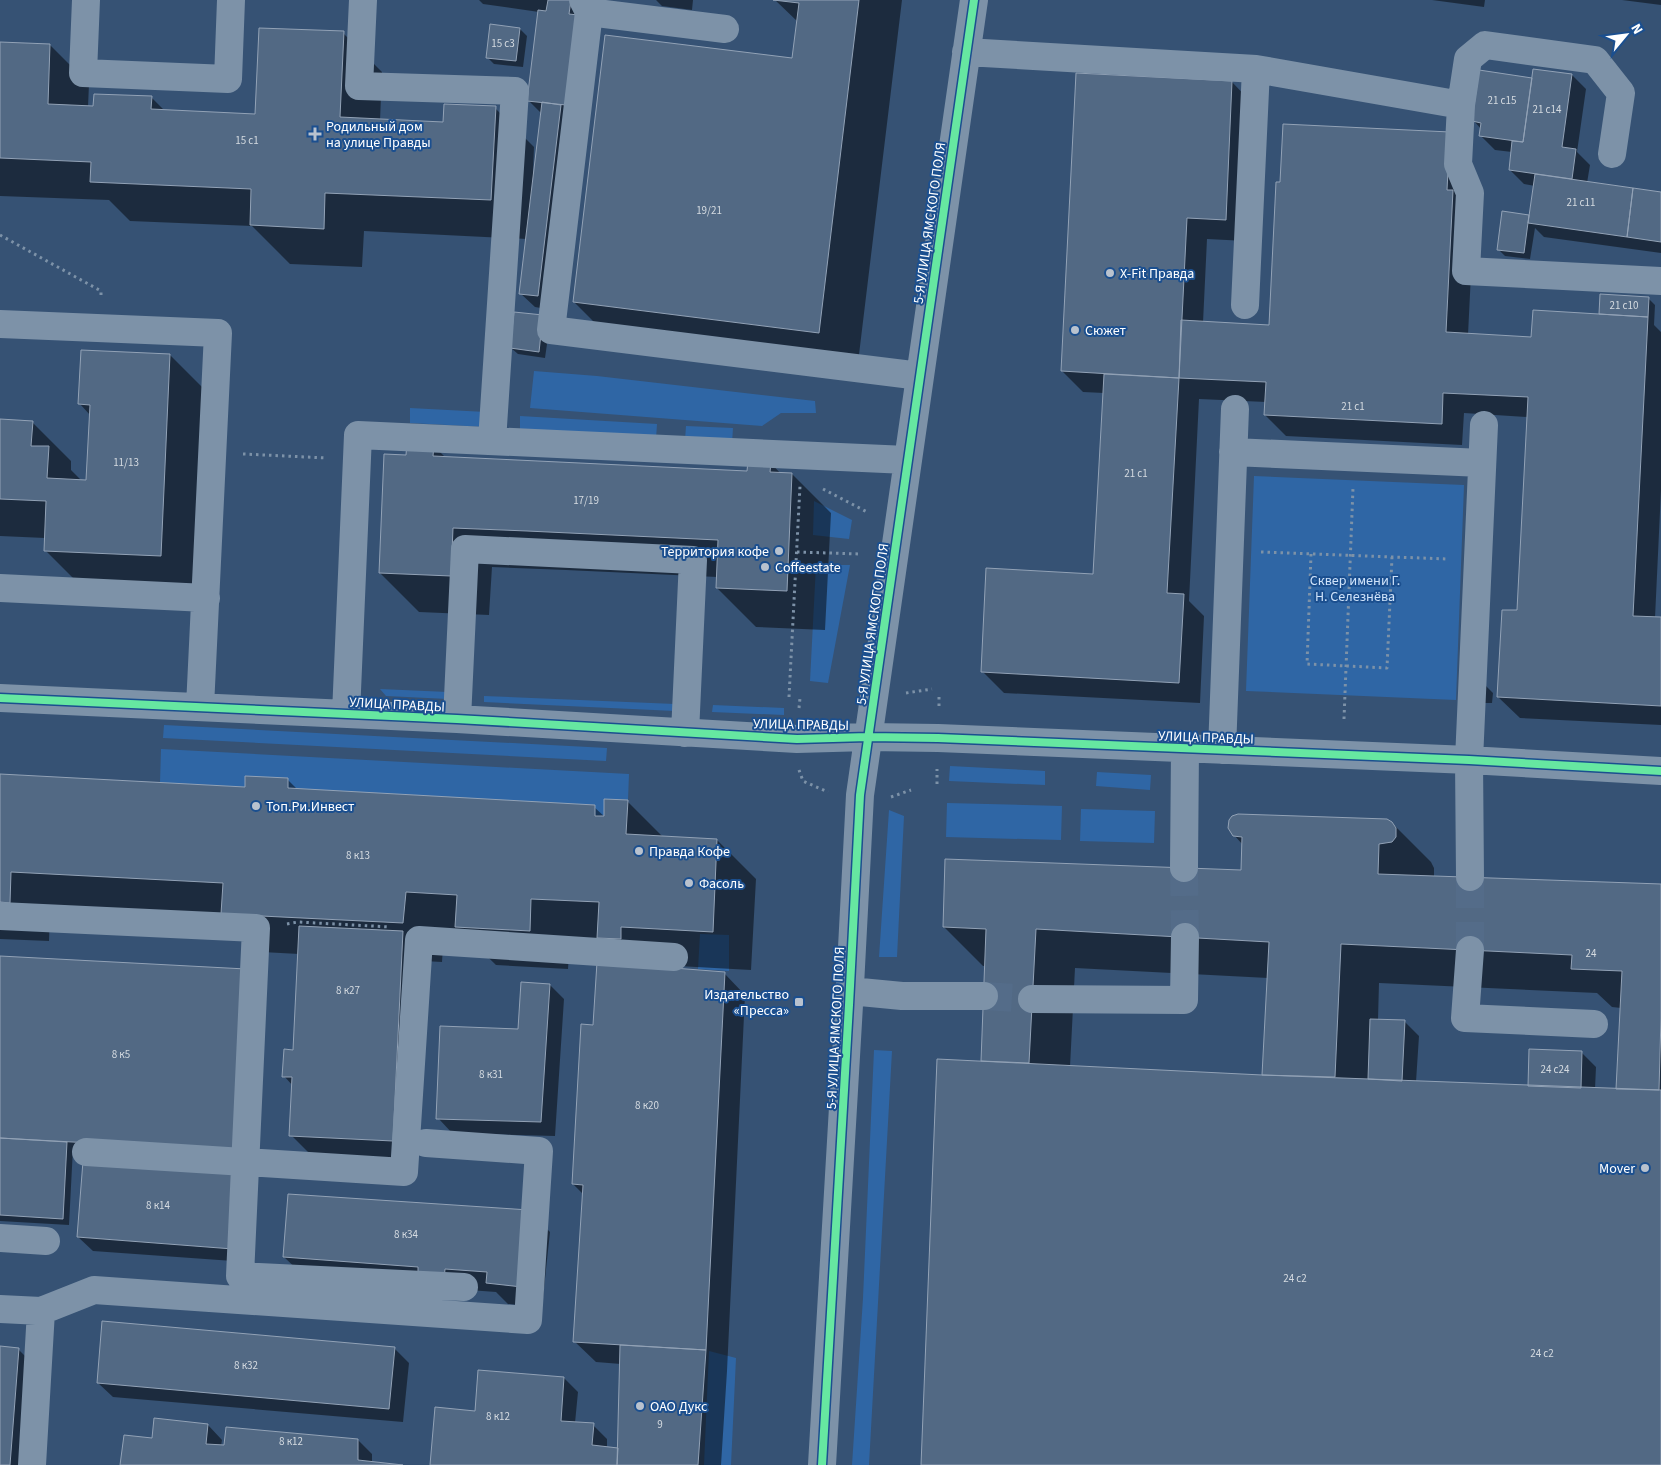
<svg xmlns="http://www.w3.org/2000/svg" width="1661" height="1465" viewBox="0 0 1661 1465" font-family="'Source Sans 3',sans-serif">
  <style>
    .green { fill: #2f66a5 }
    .shadow { fill: #0007; fill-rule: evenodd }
    .building { fill: #526984; stroke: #92a2b6 }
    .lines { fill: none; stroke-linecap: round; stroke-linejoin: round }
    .minor-tunnel { stroke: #546c89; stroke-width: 28; stroke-dasharray: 28 14; stroke-linecap: butt }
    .path { stroke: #7d92a8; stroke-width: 3; stroke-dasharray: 2.5 4; stroke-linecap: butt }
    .minor { stroke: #7d92a8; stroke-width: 28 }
    .cycleway-casing { stroke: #1b4f8f; stroke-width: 11 }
    .cycleway { stroke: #66e7a1; stroke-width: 8 }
    .poi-dot { fill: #b9c2ce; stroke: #1b4f8f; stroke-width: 2 }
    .labels { text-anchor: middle; stroke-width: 4; stroke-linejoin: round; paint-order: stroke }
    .number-label { font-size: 11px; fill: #d4dae0 }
    .poi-label { font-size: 14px; fill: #fff; stroke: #1b4f8f; text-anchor: start }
    .street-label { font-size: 14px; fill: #fff; stroke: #1b4f8f }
    .park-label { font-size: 14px; fill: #cfe3fa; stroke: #1b4f8f }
  </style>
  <rect width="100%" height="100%" fill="#365274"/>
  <path class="green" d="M534,371l63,5 218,25 1,12h-35l-19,13 -232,-18z
    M410,408l76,4 -1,15 -75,-4z
    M520,416l137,8 -1,15 -136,-8z
    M686,426l47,2 -1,15 -47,-3z
    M1254,476l210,9 -8,215 -210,-9z
    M814,501l38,19 -3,19 -36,-4z
    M816,565h34l-22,118 -18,-2z
    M380,689l68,3v7l-62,-3z
    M484,696l191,8v7l-191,-9z
    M713,705l71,3v7l-72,-3z
    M164,725l443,23 -1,13 -443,-23z
    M161,749l468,25 -1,26 -24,-1v17l-316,-28v-10l-43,-1v10l-85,-4z
    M950,766l95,5v14l-96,-4z
    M1097,772l54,3 -1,15 -54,-4z
    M947,803l115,3 -1,34 -115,-3z
    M1081,809l74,2 -1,32 -74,-2z
    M889,810l15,6 -7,141h-18z
    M700,934l29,1v36l-31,-2z
    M874,1050l18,1 -23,414h-17l11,-167z
    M709,1351l27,7 -5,107h-27z"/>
  <path class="shadow" d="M479,0h100l-27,310 -17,-3 -15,-14 7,-54 -163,-8 -2,36 -72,-3 -38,-38 -122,-5 -21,-21 -109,-4v-153l50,2 39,39 -1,23 63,-10 14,14 91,4 87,-82 39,39 -2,49 64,3 51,-16 39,39 -1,25h2l7,-58 -14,-14 11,-88 -56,-8z
    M656,0h37l-1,10 -30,-4z
    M775,0h127l-45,371 -244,-30 -39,-39 219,-243 5,-37z
    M1432,0h53l-1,7z
    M1622,0h39v5z
    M520,29l7,7 -4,31 -29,-3 -7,-7z
    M1572,75l14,14 -9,63 13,13 -3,18 74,10v60l-117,-16 -9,-9 -5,31 -25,-3 -7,-7 30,-33 2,2 5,-32 -11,-2 -14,-14 2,-18 -17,-2 -15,-15 1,-6 -7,-8 59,-42z
    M1232,82l21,22 -7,137 -39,-2 -4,84 67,3 11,-143 168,-49 25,79 -6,122 64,3 71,-23 -2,-2 47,-15 7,7 -1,20 7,7v158l-6,128 6,1v106l-141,-7 -22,-21 20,-85 10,-195 -64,-4 -2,32 -176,-9 -21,-21 1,-13 -67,-3 -10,202 15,15 -4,87 -196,-10 -21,-21 112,-97 9,-182 -21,-1 -21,-21z
    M550,323l-5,35 -27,-4 -7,-6z
    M170,355l39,39 -10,201 -115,-6 -39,-39v-12l-45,-2v-115l32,1 39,39v9l11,11h5l3,-66 -10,-11z
    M433,445l13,13 303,14 22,-9 10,11h11l39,39 -6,117 -69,-3 -39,-39v-11l-151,-7 -74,-3 -3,48 -70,-3 -39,-39 27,-116z
    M1486,686l7,7 -1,10h-7l-6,-7z
    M0,775l246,13 42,-8 10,10 296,17 11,10 22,-16 36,36 54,3 39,39 -5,91 -91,-5v3l64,5 21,22 -18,376 -6,94h-290l45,-53 88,-34 14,14 -3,31 18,2 14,14v9l12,1 2,-85 -25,-2 -22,-21 9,-147 -10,-10 21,-157 4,-64 -28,-26 -2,32 -72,-4 -34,-33 -18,-1 -2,31 -19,-1 -9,200 -102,-5 -21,-21 2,-49 -9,-10 10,-25 5,-97 -37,-2 -33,-32 -179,-10 -1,31 -49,-2z
    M1392,823l39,39 3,6v9l227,8v580h-739l62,-403 -2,-2 4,-94h-3l-39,-39 298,-56 1,-26 -9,-10zM1075,968l193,10 -5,99 -193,-10zM1379,983l218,10 15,14 9,1 -3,82 -23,-1 1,-22 -14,-14 -53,34 -113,-5 3,-46 -14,-14 -27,-2z
    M0,957l243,200 -170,-9 -4,77 -69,-4z
    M550,985l14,14 -9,137 -103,-3 -14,-15 81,-88z
    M238,1173l9,89 -154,-11 -15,-14z
    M529,1211l21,21 -8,75 -34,-3 -12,-12 -190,-14 -22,-21z
    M0,1348l18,1 14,14 -7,102h-25z
    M395,1349l14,14 -6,59 -290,-25 -15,-14z
    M208,1425l14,15 -1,6 137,-6 14,14v9l20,2h-271l32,-26z"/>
  <path class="building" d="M548,0h23l-2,14 9,1 -12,90 -39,-4 11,-91 8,1z
    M773,0h86l-40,333 -246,-31 32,-267 187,23 7,-55z
    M490,24l30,4 -4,33 -30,-3z
    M259,28l85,3 -4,86 103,5 1,-18 52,2 -5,94 -166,-7 -1,36 -74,-4 1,-36 -161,-7 1,-20 -91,-4v-116l50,2 -2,60 45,2 1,-12 58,2 -1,13 104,5z
    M1533,69l39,5 -10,73 14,2 -4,30 -63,-9 3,-29 11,1z
    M1479,70l53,8 -9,64 -44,-6 2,-13 -9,-2z
    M1076,73l156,8 -6,139 -39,-2 -8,160 -118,-7z
    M542,102l19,3 -23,191 -19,-2z
    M1283,124l167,8 -3,58h6l-7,142 85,5 2,-27 115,7 -15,299 28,1v89l-164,-9 5,-87h15l11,-213 -85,-4 -1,31 -178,-9 2,-33 -87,-4 2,-58 88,5 7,-143h4z
    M1535,174l98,14 -6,49 -99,-14z
    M1633,188l28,4v50l-34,-5z
    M1502,211l27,4 -5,38 -27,-3z
    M1600,294l49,3 -1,20 -49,-3z
    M514,312l29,3 -4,37 -29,-4z
    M81,350l89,4 -9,202 -117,-5 2,-50 -46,-2v-80l33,2 -2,25h18l-2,32 39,2 4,-75 -12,-1z
    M1104,374l75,4 -12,215 17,1 -5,89 -198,-11 5,-104 107,6z
    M407,442l27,2 -1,12 314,15 1,-10 23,1 -1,10 22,1 -5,118 -71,-3 2,-48 -191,-9 -74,-3 -2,48 -72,-3 5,-119 22,1z
    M0,774l245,13v-11l43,2v10l307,17v11h9v-17l24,1 -2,34 91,5 -4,93 -92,-5v12l-24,-1 2,-36 -68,-3 -1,32 -75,-4 2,-32 -51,-3 -3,31 -182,-9 2,-31 -212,-11 -1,31 -10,-1z
    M1238,814l149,5 5,3 4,6v9l-4,5 -13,2 -1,30 283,10v133l-2,73 -43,-1 6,-118 -51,-2 1,-14 -231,-11 -6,133 -73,-2 7,-133 -233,-13 -7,134 -48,-2 5,-132 -43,-2 2,-68 296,11 1,-33 -9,-1 -5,-8 1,-8 3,-4z
    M299,926l104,5 -10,210 -104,-5 3,-59h-10l2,-28 9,1z
    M0,956l246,13 -10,182 -236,-13z
    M597,962l128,10 -19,378 -133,-8 10,-157 -11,-1 9,-160 12,1z
    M521,982l29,2 -9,138 -105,-3 4,-93 78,3z
    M1370,1019l35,1 -3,61 -34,-2z
    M1529,1049l53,2 -1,37 -53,-2z
    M937,1059l325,16 399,15v375h-740z
    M0,1138l67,4 -4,77 -63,-4z
    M83,1161l155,11 -5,77 -156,-12z
    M288,1194l241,16 -7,77 -36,-4 1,-11 -42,-3 -1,11 -26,-3v-10l-135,-10z
    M102,1321l293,26 -6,62 -292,-26z
    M620,1345l86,5 -8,115h-81z
    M0,1346l19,2 -9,117h-10z
    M478,1370l86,7 -3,44 33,2 -2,22 26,3 -1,17h-187l5,-58 40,4z
    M154,1418l54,6 -2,20 18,1 2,-18 132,12v21l45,5h-283l4,-30 28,3z"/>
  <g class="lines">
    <path class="minor-tunnel" d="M1184,868l1,69
      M1470,950v-73
      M984,996l48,3"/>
    <path class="path" d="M0,235l101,56v6
      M243,454l84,4
      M823,489l46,24
      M797,552l63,2
      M1261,552l186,7
      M1311,554l-4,110 80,4 5,-111
      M906,693l26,-4
      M789,697l11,-211
      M939,706v-10
      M799,708l1,-10
      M1344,719l9,-231
      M799,770l4,11 25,11
      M937,784v-15
      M891,797l20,-7
      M287,924l11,-2 92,5"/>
    <path class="minor" d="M86,0l-3,73 145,6 3,-79
      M363,0l-4,86 156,5 -23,350
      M583,0l6,12 136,17
      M589,12l-38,318 369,46
      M966,52l290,17 205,36 -3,59 12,29 -4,78 195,10
      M1461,105l7,-46 17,-14 110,15 26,33 -9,61
      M1245,305l11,-236
      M0,324l218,9 -18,374
      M1233,452l249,11
      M0,588l206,10
      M0,698l457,21 340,20 71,-2 70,1 531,22 192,11
      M346,714l12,-279 549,25
      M457,719l8,-170 228,11 -8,173
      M1222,750l13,-341
      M1184,868l1,-120
      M1470,877l-1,-117 15,-335
      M0,916l256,12 -16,348 224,11
      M1470,950l-5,68 129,6
      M850,991l52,5h82
      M1032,999l152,1 1,-63
      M86,1152l318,20 15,-232 255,17
      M0,1238l46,3
      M0,1309l41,2 53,-21 434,30 11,-169 -113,-8
      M32,1465l9,-154
      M822,1465l27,-460 11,-210 114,-795"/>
    <defs>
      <path id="cycleway" d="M0,698l457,21 340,20 71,-2 70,1 531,22 192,11
        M822,1465l27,-460 11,-210 114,-795"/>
    </defs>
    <use href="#cycleway" class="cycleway-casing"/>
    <use href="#cycleway" class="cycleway"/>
  </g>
  <g class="poi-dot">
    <path d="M312.5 126.5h5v5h5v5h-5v5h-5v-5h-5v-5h5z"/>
    <circle cx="1110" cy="273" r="5"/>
    <circle cx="1075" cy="330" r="5"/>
    <circle cx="779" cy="551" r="5"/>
    <circle cx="765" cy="567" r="5"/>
    <circle cx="256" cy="806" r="5"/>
    <circle cx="639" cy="851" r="5"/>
    <circle cx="689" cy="883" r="5"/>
    <rect x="794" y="997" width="10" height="10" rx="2.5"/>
    <circle cx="1645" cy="1168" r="5"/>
    <circle cx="640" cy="1406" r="5"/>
  </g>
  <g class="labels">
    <g class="number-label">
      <text x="503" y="47">15 с3</text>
      <text x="1502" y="104">21 с15</text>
      <text x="1547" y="113">21 с14</text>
      <text x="247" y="144">15 с1</text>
      <text x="1581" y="206">21 с11</text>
      <text x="709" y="214">19/21</text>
      <text x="1624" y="309">21 с10</text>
      <text x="1353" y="410">21 с1</text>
      <text x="126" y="466">11/13</text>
      <text x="1136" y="477">21 с1</text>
      <text x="586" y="504">17/19</text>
      <text x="358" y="859">8 к13</text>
      <text x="1591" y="957">24</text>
      <text x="348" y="994">8 к27</text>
      <text x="121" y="1058">8 к5</text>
      <text x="1555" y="1073">24 с24</text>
      <text x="491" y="1078">8 к31</text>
      <text x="647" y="1109">8 к20</text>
      <text x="158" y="1209">8 к14</text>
      <text x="406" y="1238">8 к34</text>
      <text x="1295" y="1282">24 с2</text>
      <text x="1542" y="1357">24 с2</text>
      <text x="246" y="1369">8 к32</text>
      <text x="498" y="1420">8 к12</text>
      <text x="660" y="1428">9</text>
      <text x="291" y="1445">8 к12</text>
    </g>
    <g class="poi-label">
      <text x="326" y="131">Родильный дом<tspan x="326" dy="16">на улице Правды</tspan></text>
      <text x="1120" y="278">X-Fit Правда</text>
      <text x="1085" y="335">Сюжет</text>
      <text x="769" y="556" text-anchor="end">Территория кофе</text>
      <text x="775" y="572">Coffeestate</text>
      <text x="266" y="811">Топ.Ри.Инвест</text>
      <text x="649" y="856">Правда Кофе</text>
      <text x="699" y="888">Фасоль</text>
      <text x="789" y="999" text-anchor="end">Издательство<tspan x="789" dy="16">«Пресса»</tspan></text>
      <text x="1635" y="1173" text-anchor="end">Mover</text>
      <text x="650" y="1411">OAO Дукс</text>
    </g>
    <g class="street-label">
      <text transform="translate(929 223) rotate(-82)" y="5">5-Я УЛИЦА ЯМСКОГО ПОЛЯ</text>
      <text transform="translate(872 624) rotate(-82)" y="5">5-Я УЛИЦА ЯМСКОГО ПОЛЯ</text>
      <text transform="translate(397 704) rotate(3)" y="5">УЛИЦА ПРАВДЫ</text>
      <text transform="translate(801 724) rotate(1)" y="5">УЛИЦА ПРАВДЫ</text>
      <text transform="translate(1206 737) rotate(2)" y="5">УЛИЦА ПРАВДЫ</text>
      <text transform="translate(835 1028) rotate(-87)" y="5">5-Я УЛИЦА ЯМСКОГО ПОЛЯ</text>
    </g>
    <g class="park-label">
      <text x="1355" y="585">Сквер имени Г.<tspan x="1355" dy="16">Н. Селезнёва</tspan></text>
    </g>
  </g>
  <g transform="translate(1626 35) rotate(61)" stroke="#1b4f8f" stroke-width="4" paint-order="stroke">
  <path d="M0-4L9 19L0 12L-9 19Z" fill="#ffffff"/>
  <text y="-8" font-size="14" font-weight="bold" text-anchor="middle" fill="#ffffff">N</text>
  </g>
</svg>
